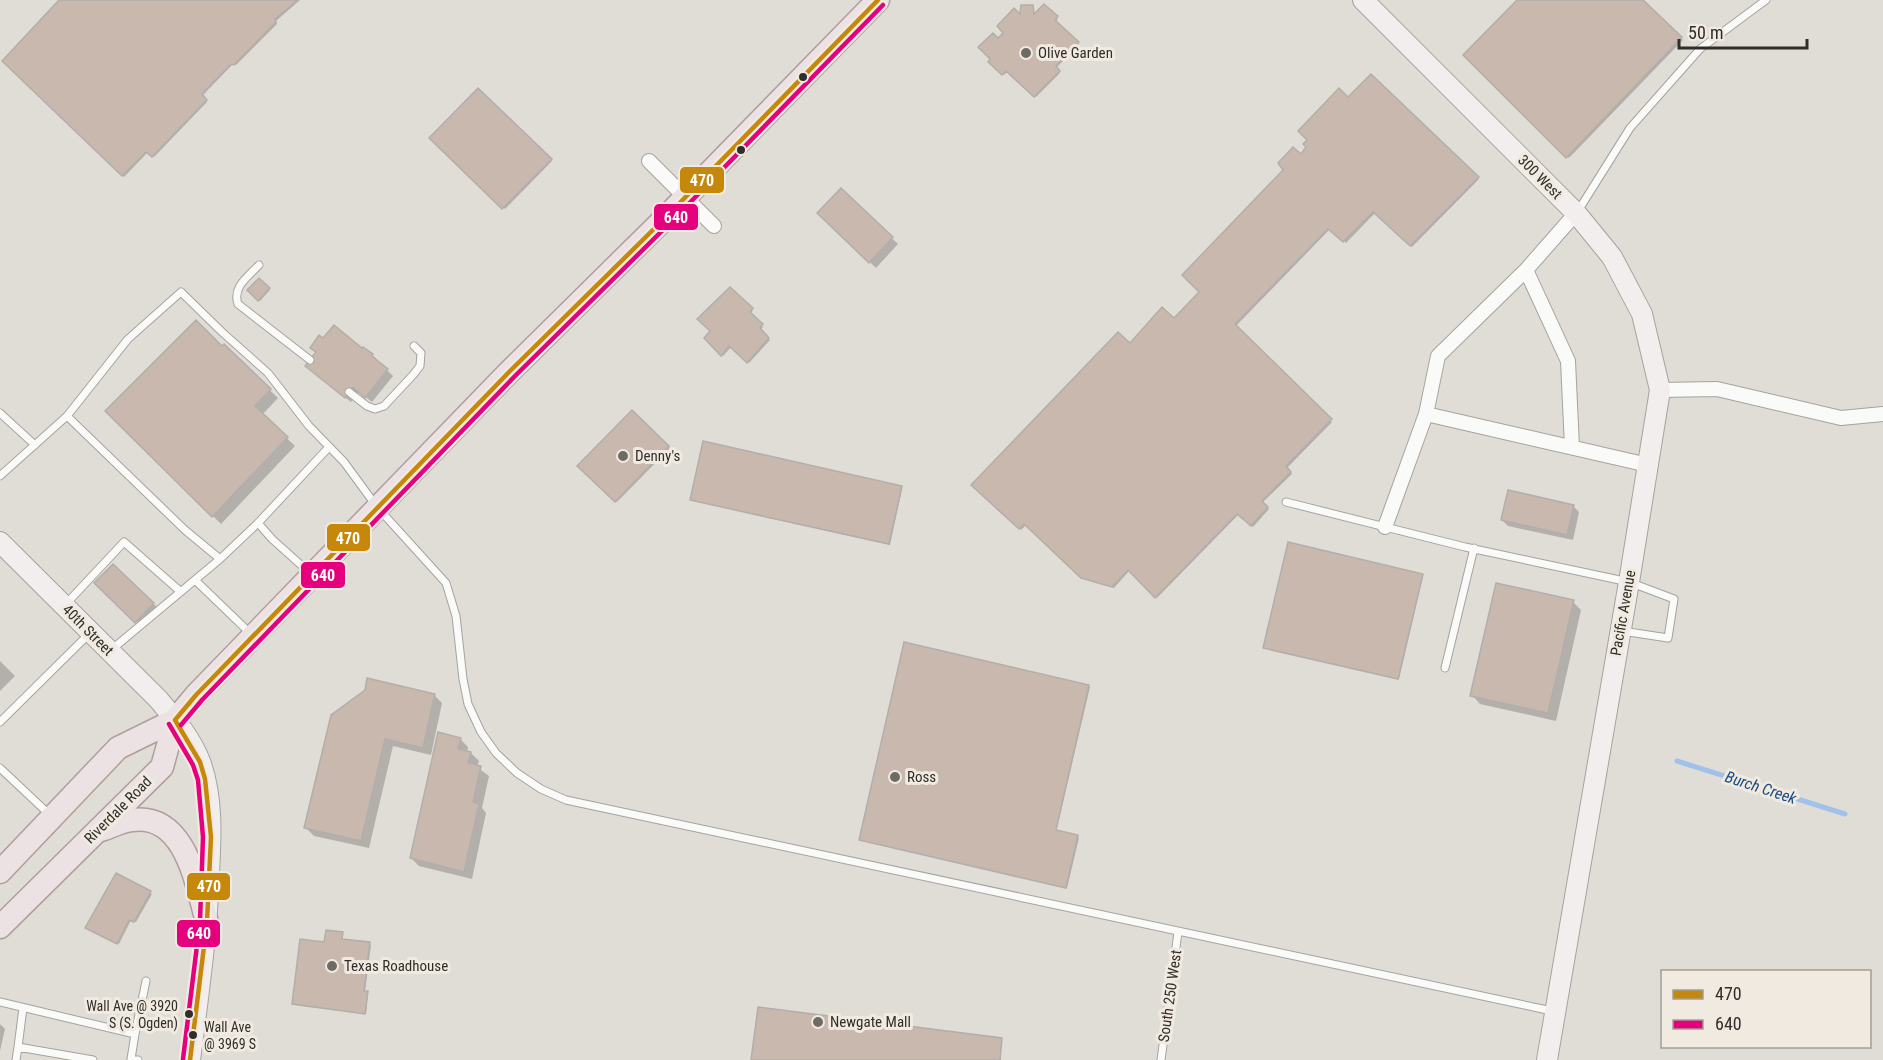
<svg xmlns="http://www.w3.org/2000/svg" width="1883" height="1060" viewBox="0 0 1883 1060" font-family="'Roboto Condensed',sans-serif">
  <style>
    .shadow { fill: #0003 }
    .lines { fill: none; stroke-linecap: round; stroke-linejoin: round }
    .stream { stroke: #9fc1ea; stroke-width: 5 }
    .building { fill: #c8b8ad; stroke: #b2afab; stroke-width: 1.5 }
    .lane-casing { stroke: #a5a39e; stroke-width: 9 }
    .street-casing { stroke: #a5a39e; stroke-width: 16 }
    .secondary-casing { stroke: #a5a39e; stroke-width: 22 }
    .primary-casing { stroke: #b09e9e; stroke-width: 25 }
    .lane { stroke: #fafaf9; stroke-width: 7 }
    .street { stroke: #fafaf9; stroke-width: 14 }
    .secondary { stroke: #f3eeee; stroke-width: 20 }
    .primary { stroke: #ece2e4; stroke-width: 22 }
    .bus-1-casing { stroke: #f0eae0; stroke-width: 9 }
    .bus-2-casing { stroke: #f0eae0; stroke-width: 9 }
    .bus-1 { stroke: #c5880a; stroke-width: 4.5 }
    .bus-2 { stroke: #e5007d; stroke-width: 4.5 }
    .poi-dot { fill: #6e6b66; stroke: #f0eae0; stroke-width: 2 }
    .bus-dot { fill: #302e2a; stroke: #f0eae0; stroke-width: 2 }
    .labels { text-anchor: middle; stroke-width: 6; stroke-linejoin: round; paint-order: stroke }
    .bus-label { font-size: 14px; fill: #302e2a; stroke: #f0eae0; text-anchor: end }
    .poi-label { font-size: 15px; fill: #302e2a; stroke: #f0eae0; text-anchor: start }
    .street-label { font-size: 15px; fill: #302e2a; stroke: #f0eae0 }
    .water-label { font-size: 16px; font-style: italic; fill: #194c83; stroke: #f0eae0 }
    .line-badge { stroke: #f0eae0; stroke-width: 2 }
    .badge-label { font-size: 16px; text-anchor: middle; font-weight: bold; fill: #fff }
  </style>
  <rect width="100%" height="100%" fill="#e0dcd6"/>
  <path class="shadow" d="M61,0h239l-24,21 1,3 -41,41 -3,-1 -31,32 5,6 -53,55 -6,-5 -24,25 -120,-116z
    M1519,0h122l42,40 -114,118 -104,-103z
    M1044,6l14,13 -3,3 24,23 -23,23 4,5 -24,24 -28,-26 -4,4 -14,-13 9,-22 34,-33 2,9z
    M1371,76l108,103 -67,68 -37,-34 -29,30 -16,-14 -95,98 97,95 -45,46 5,6 -30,29 7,6 -16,18 -14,-13 -82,84 -27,-28 -16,18 -30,-9 -57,-55 -6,6 -48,-45 157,-140 44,-25 27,-28 100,-136 47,-57z
    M478,90l74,71 -47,48 -74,-71z
    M841,190l57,54 -22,24 -57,-55z
    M259,280l11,10 -10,11 -11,-11z
    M730,289l23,21 -3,4 13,13 -3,4 10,9 -21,23 -17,-17 -9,10 -17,-18 6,-7z
    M224,346l54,52 -16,17 33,31 -74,78 -114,-113z
    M362,350l10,5 21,21 -21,26 -13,-10 -8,10 -38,-30z
    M632,412l38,36 -53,54 -38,-36z
    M901,488l1,1 -12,56 -197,-44z
    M1573,506l6,6 -6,28 -65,-14 -6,-6z
    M114,566l45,43 -17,18 -46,-44z
    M1422,575l1,1 -24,103 -133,-30z
    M1573,602l8,8 -25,111 -76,-17 -8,-9z
    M0,661l15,15 -15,15z
    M1088,686l2,1 -34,145 23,6 -12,50 -207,-49z
    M434,695l8,8 -11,52 -38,-9 -24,102 -55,-12 -8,-8 27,-112z
    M460,739l8,8 -1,6h4l8,8 -2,6 12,9 -7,32 4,5 -14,66 -53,-13 -8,-8z
    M116,875l36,19 -16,28 -5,-2 -12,24 -31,-15z
    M342,934l1,6 28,5 -6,47 3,2 -2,20 -71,-9 -2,-1 33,-60z
    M0,1024l5,5 -5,22z
    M1001,1039v21h-248z"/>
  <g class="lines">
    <path class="stream" d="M1677,761l168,53"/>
  </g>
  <path class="building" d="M59,0h239l-23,19 1,3 -42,43 -3,-1 -29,30 5,6 -55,57 -6,-5 -24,24 -120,-115z
    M1517,0h126l39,37 -116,121 -103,-103z
    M1044,4l14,12 -3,4 24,22 -23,24 4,5 -26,26 -28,-26 -4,4 -14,-13 2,-3 -12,-12 15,-14 5,5 5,-5 -6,-7 17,-18 6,6 1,-9h12l1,9z
    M1371,74l108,103 -69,69 -37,-34 -30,30 -15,-13 -93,95 97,95 -46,47 5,6 -29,29 6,6 -17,19 -14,-12 -82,84 -27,-28 -16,17 -31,-9 -57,-54 -5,5 -48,-44 147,-153 12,11 32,-36 12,11 25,-26 -17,-17 101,-105 -5,-7 15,-16 8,7 5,-7 -3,-3 4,-4 -9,-9 41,-43 9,9z
    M478,88l74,71 -50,50 -73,-71z
    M841,188l52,49 -24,26 -52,-50z
    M259,278l11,10 -12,13 -11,-11z
    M730,287l23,21 -3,4 13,12 -3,4 9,10 -22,25 -18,-17 -8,10 -17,-18 6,-7 -13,-12z
    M196,320l26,26 2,-2 47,45 -16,17 33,31 -76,80 -107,-106z
    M334,325l28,23 1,-1 10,7 -1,2 16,13 -23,29 -12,-11 -8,11 -40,-32 11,-14 -6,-4 9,-13 4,3z
    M632,410l37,36 -54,56 -38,-36z
    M703,441l199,45 -13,58 -199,-44z
    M1508,490l66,15 -7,30 -66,-15z
    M1288,542l135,32 -25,105 -135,-31z
    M113,564l41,39 -19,20 -41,-40z
    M1496,583l78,17 -26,113 -78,-17z
    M904,642l185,43 -33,145 22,5 -12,53 -207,-48z
    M367,678l68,16 -12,54 -38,-9 -24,102 -57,-13 27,-113 34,-25z
    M438,732l23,6 -3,11 13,3 -3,11 13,3 -8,36 6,2 -15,68 -54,-14z
    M116,873l35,18 -17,31 -5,-2 -12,24 -32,-16z
    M326,930l17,2 -1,7 28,3 -6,49h4l-3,23 -73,-10 8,-65 24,3z
    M758,1007l244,31 -2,22h-249z"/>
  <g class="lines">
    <defs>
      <path id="lane" d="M1578,211l52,-83 70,-79 66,-49
        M259,265c-11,12 -27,22 -21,39l72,56
        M349,392l18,14 8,3 9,-3 29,-31 7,-9 1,-13 -7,-7
        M0,413l35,32
        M0,476l67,-60
        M1286,502l179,45 164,35 45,17 -6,39 -46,-7
        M258,523l71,-76
        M311,574l-39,-35 -14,-16 -38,36 -35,-29 -118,-114 61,-77 53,-47 41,40 46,41 41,53 35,36 33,45 69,76 10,33 7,63 5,25 13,28 15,21 21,20 24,16 25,11 986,211
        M195,580l56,54
        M65,605l59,-63 57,50
        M111,650l109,-91
        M1445,668l29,-120
        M0,722l90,-89
        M0,768l51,48
        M0,1002l135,32 -4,25 7,1
        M23,1008l-5,39 75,13
        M135,1034l11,-53
        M16,1060l2,-13
        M1161,1060l17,-128"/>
      <path id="street" d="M649,161l65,65
        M1526,270l50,-57
        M1660,390l57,-1 124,29 42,-4
        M1572,447l-4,-86 -42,-91 -88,86 -12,58 222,51
        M1385,527l41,-113"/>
      <path id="secondary" d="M1363,0l213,213 36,44 30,57 18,76 -31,192 -82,478
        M0,542l158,157c16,19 34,40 43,65 12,35 10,73 8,109 -2,63 -11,125 -19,187"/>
      <path id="primary" d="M101,830c10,-3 20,-9 31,-10 54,-7 64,64 75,102
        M0,872l118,-124 57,-28 21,-25 314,-324 155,-153 213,-218
        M0,927l162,-160 13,-47"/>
    </defs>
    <use href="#lane" class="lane-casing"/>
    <use href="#street" class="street-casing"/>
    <use href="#secondary" class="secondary-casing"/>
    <use href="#primary" class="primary-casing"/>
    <use href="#lane" class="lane"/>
    <use href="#street" class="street"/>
    <use href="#secondary" class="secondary"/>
    <use href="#primary" class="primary"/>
    <defs>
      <path id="bus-1" d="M175,720l21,-25 314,-324 155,-153 213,-218
        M175,720l25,42 5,17 6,58 -4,85 -17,138"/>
      <path id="bus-2" d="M169,724l24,41 5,15 5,57 -3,84 -17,138
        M181,725l21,-25 313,-324 155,-153 213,-218"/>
    </defs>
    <use href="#bus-1" class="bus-1-casing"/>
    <use href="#bus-2" class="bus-2-casing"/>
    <use href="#bus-1" class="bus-1"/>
    <use href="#bus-2" class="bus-2"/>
  </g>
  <g class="poi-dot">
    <circle cx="1026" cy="53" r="6"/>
    <circle cx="623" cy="456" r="6"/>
    <circle cx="895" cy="777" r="6"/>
    <circle cx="332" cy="966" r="6"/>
    <circle cx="818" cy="1022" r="6"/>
  </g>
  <g class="bus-dot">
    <circle cx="803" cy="77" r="5"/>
    <circle cx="741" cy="150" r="5"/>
    <circle cx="189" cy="1014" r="5"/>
    <circle cx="193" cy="1035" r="5"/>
  </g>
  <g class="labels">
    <g class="bus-label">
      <text x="178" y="1011">Wall Ave @ 3920<tspan x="178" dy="17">S (S. Ogden)</tspan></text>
      <text x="204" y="1032" text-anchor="start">Wall Ave<tspan x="204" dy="17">@ 3969 S</tspan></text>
    </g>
    <g class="poi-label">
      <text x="1038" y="58">Olive Garden</text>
      <text x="635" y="461">Denny's</text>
      <text x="907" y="782">Ross</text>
      <text x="344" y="971">Texas Roadhouse</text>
      <text x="830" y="1027">Newgate Mall</text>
    </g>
    <g class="street-label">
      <text transform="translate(1540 177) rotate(45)" y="5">300 West</text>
      <text transform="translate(1623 613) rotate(-80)" y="5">Pacific Avenue</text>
      <text transform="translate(88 630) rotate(45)" y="5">40th Street</text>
      <text transform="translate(118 810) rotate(-45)" y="5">Riverdale Road</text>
      <text transform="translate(1170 996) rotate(-82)" y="5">South 250 West</text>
    </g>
    <g class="water-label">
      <text transform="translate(1761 787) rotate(18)" y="6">Burch Creek</text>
    </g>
  </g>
  <g class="line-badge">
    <rect x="679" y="166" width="46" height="28" rx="6" fill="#c5880a"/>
    <rect x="653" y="203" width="46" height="28" rx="6" fill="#e5007d"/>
    <rect x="326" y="523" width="45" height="29" rx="6" fill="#c5880a"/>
    <rect x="300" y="561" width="46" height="28" rx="6" fill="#e5007d"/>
    <rect x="186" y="872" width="45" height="29" rx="6" fill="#c5880a"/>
    <rect x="176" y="919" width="45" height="29" rx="6" fill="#e5007d"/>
  </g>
  <g class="badge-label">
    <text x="702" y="186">470</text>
    <text x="676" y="223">640</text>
    <text x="348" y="544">470</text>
    <text x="323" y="581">640</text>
    <text x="209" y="892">470</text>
    <text x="199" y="939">640</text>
  </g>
  <rect x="1661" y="970" width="210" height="78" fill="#f0eae0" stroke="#a39f97" stroke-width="1.5"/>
  <rect x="1673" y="990" width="30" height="9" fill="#c5880a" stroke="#a39f97" stroke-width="1.5"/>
  <text x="1715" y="1000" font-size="18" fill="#302e2a">470</text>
  <rect x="1673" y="1020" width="30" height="9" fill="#e5007d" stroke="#a39f97" stroke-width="1.5"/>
  <text x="1715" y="1030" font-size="18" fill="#302e2a">640</text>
  <path d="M1679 39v9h128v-9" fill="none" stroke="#302e2a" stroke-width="3"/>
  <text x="1688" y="39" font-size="18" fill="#302e2a" stroke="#f0eae0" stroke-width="4.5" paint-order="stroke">50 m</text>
</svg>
